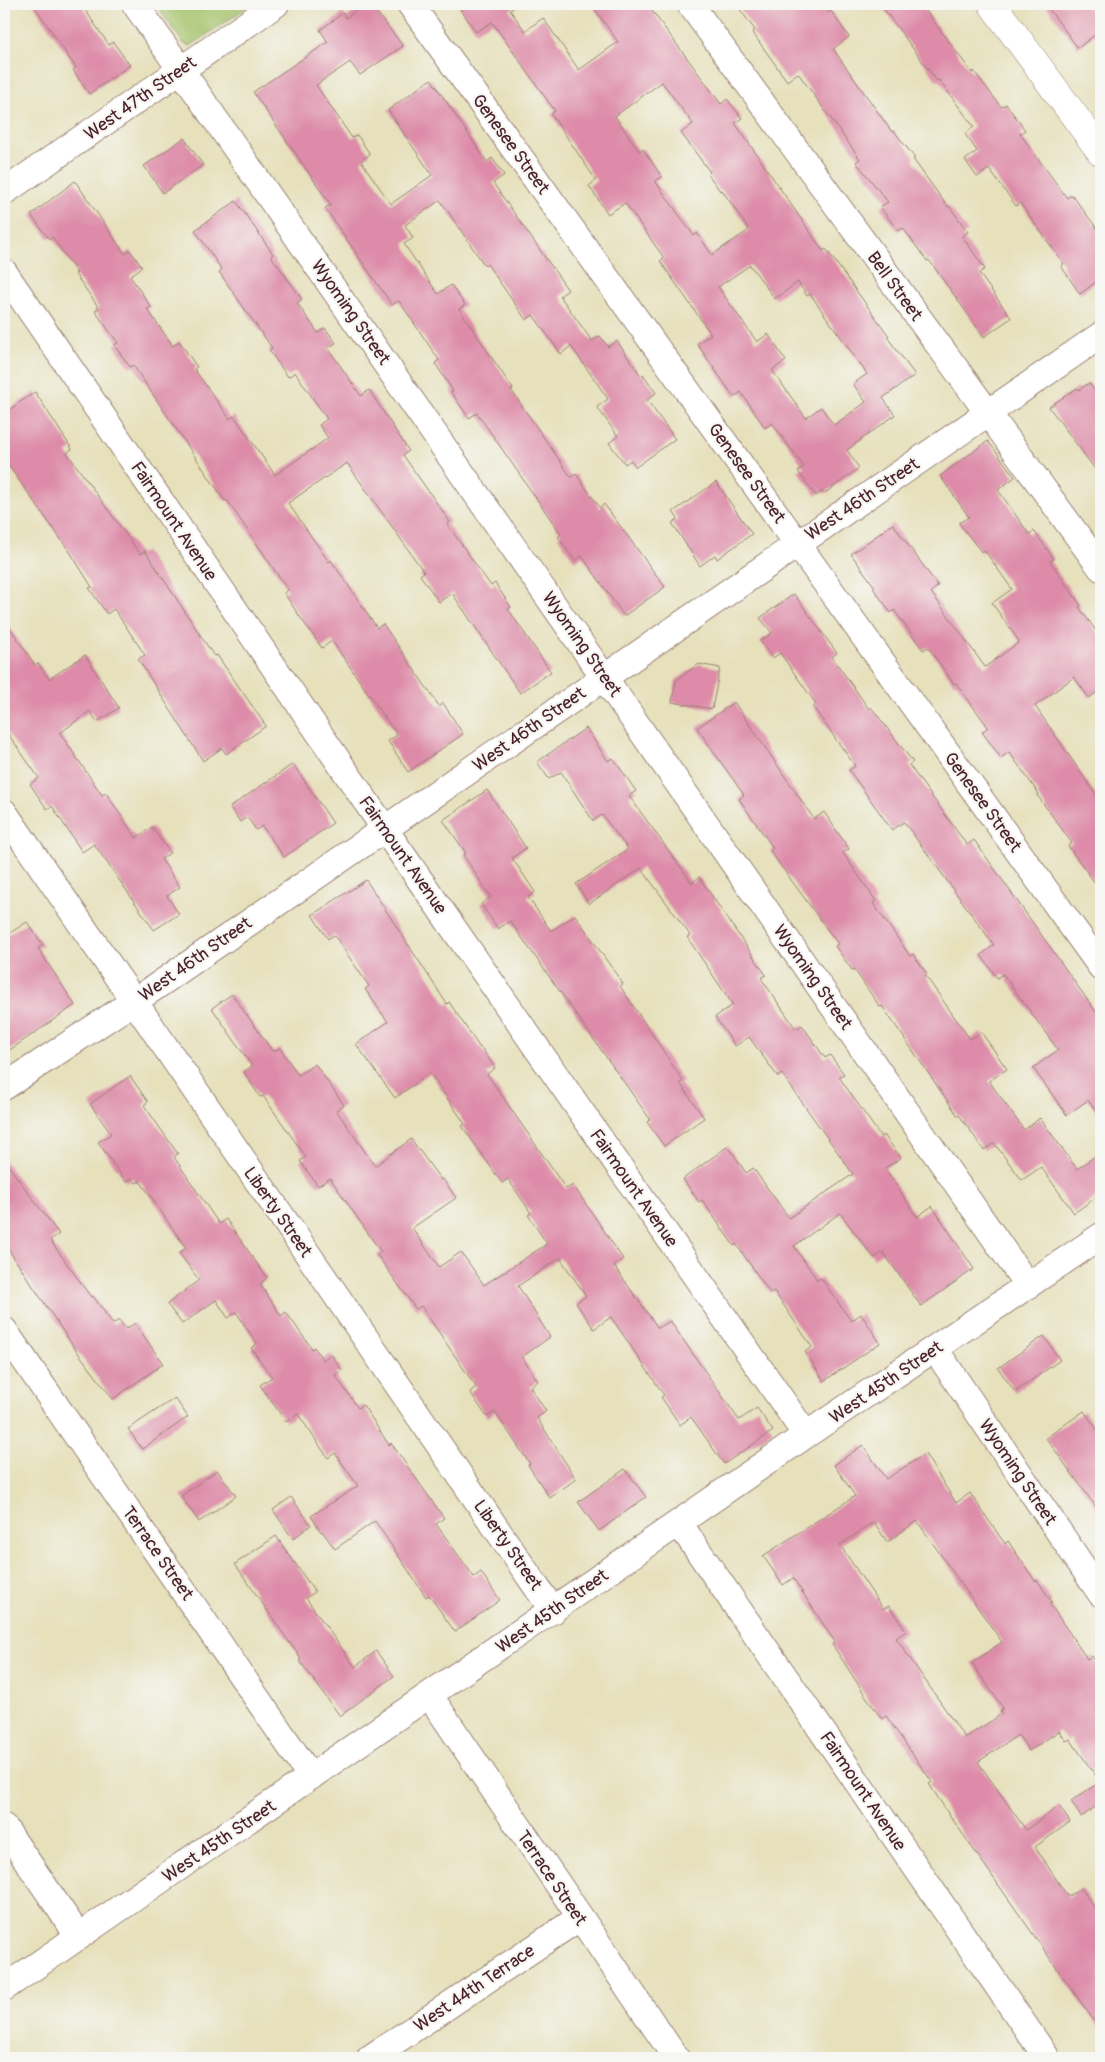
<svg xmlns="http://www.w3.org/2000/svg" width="1105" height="2062" viewBox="0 0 1105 2062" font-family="Pangolin,sans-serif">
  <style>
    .green { fill: #a5c26a; stroke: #78704a }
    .building { fill: #dd8ba8; fill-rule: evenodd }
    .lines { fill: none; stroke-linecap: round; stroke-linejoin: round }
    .minor-casing { stroke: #988073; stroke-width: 28 }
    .tertiary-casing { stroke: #988073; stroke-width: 29 }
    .minor { stroke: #fff; stroke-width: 26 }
    .tertiary { stroke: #fff; stroke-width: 28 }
    .labels { text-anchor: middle; stroke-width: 4.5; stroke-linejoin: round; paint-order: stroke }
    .street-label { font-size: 18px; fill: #4a1f2b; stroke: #f6f6f2 }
  </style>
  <rect width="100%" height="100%" fill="#f6f6f2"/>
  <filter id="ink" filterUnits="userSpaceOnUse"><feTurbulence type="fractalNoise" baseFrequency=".02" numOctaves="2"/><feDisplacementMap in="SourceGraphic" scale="10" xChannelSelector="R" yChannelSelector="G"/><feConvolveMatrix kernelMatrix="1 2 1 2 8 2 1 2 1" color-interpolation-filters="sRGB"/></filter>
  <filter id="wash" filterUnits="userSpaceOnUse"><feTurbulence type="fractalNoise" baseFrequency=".0096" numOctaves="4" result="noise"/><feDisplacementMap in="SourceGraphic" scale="20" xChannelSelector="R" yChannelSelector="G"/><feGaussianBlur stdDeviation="1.12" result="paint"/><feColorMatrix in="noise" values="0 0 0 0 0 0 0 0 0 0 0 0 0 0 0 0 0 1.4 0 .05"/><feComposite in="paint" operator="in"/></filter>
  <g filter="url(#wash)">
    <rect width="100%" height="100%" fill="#e6e0bb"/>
    <path class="green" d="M156,4h96l-62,42 -7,-3z"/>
    <g id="blocks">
      <path class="building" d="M33,4h48l28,41 4,-3 17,23 -41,29 -16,-24 3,-2z
        M365,4h5l33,42 -43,29 -10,-13 -34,23 36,53 5,-3 13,19 -9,7 30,43 41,-29 -44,-65 43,-31 56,83 5,-4 12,17 -11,8 75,107 -8,6 32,45 8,-5 8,11 9,-6 24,35 2,-2 13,19 -9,7 28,39 -39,28 -5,-7 -6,4 -16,-21 9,-7 -21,-29 11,-8 -37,-53 -10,8 -28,-39 -7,5 -39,-56 -2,2 -45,-66 -35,25 8,13 -9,6 34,50 13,-9 14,20 -6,4 54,80 -2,1 60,87 5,-3 24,34 4,-4 61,83 -41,29 -42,-60 -7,5 -17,-24 3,-3 -84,-121 -8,5 -18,-26 2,-1 -18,-28 4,-3 -40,-59 -7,4 -67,-97 6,-3 -78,-113 75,-50 -8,-12 23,-17 3,5z
        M457,4h62l-9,6 15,21 18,-13 36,52 39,-28 -27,-38h56l74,100 6,-5 15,19 -7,5 88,128 3,-2 63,87 -2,1 28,38 -32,23 12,17 -48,35 12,18 -35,26 -2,-3 -6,5 -18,-25 6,-4 -32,-44 -7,5 -24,-36 -7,5 -37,-53 14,-10 -51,-73 4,-3 -39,-55 -17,11 -19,-28 7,-6 -45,-66 4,-3 -63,-89 -16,10zM662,82l31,42 -12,9 29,39 -2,2 12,17 2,-1 27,40 -37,25 -15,-22 -3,3 -39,-55 7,-4 -19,-28 -4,2 -24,-35zM750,265l25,34 23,-17 9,14 3,-2 57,80 -14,10 13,18 -32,23 -13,-18 -15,11 -34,-48 14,-9 -18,-27 -11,8 -39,-55z
        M736,4h87l6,9 2,-2 18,26 -16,12 59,83 2,-1 21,27 -2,1 35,48 1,-1 19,26 -6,4 23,33 -6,4 32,45 -27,19 -55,-77 -2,1 -24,-33 -5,3 -18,-24 8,-5 -32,-40 4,-3 -62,-86 -11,8 -35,-49 3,-2z
        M880,4h41l51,69 2,-2 27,36 5,-3 19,26 -5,4 47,64 5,-3 29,39v44l-21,16 -19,-28 3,-2 -44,-61 -4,3 -27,-37 -12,8 -12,-17 12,-9 -12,-17 9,-7 -35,-47 -2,1z
        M1045,4h56v26l-23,18z
        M184,138l19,27 -40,28 -19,-27z
        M75,181l50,73 5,-4 12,17 -12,9 21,31 -4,2 26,37 6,-5 18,26 -3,2 36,50 4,-3 41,59 53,-37 -9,-13 8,-6 -32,-47 -7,5 -19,-27 3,-2 -53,-76 3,-2 -27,-40 41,-29 37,53 -2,2 31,43 -5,4 21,30 7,-5 11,15 -8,5 33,48 8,-6 40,61 -6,4 47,67 -3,2 44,62 4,-3 16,24 -3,2 43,63 -31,21 -68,-100 -13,9 -19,-27 4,-3 -77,-109 -59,40 41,59 2,-2 46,68 6,-4 56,82 4,-3 20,31 -55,38 -20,-31 9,-6 -65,-94 -10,7 -22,-31 -16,-24 4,-3 -27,-40 -34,-50 -2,1 -92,-136 -3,2 -16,-22 4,-2 -23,-32 4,-3 -24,-34 2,-1 -25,-36 -3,2 -18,-24z
        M1089,383l12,17v77l-52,-70 28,-19 2,2z
        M35,392l37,57 -5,4 73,101 5,-3 69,105 3,-1 49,71 -40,28 -4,-6 -19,13 -65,-102 7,-4 -31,-46 -7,5 -18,-26 3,-1 -22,-35 -66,-93v-46z
        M988,441l27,36 -17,13 31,44 5,-3 20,28 -4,2 31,45 -2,1 22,31v51l-12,9 -15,-21 -39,29 66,96v89l-33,-45 4,-3 -35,-48 2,-1 -30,-42 -8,6 -19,-26 6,-5 -32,-44 -2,1 -26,-37 -5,3 -29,-40 -3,3 -18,-25 2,-1 -24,-33 42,-30 45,62 -7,6 54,75 33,-24 1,-2 -27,-38 20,-14 -27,-38 -3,2 -23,-30 10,-6 -29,-41z
        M716,482l36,52 -35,25 -2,-4 -15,11 -28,-43 6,-4 -5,-7z
        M794,594l43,59 -5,4 37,52 2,-2 42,55 -4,3 58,80 7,-5 127,179v99l-13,-18 -21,15 -34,-47 25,-18 -55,-76 -6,4 -16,-23 13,-10 -90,-123 -12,8 -43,-60 6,-4 -42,-59 3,-3 -36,-51 -7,5 -13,-17 12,-8 -12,-15z
        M4,619l31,46 3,-2 11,16 36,-24 34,53 -22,14 -7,-11 -30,22 42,62 4,-2 30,45 16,-11 18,26 -9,6 19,28 -13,9 12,18 -25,16 -60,-86 -12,8 -30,-46 -5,3 -17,-25 9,-6 -35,-50z
        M699,664l21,4 -8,41 -40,-7 4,-22z
        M734,702l80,117 10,-7 25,37 -6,4 33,48 -3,2 37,53 3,-2 14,20 -2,1 45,64 11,-7 26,37 -18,12 35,49 16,-12 37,51 24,-17v42l-27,19 -33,-46 -19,13 -28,-37 -10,7 -25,-35 -1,1 -76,-110 -2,1 -26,-38 -2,1 -17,-24 3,-2 -68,-93 3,-3 -34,-49 5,-4 -47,-67z
        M586,728l22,33 5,-3 23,33 -7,5 63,87 7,-6 67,98 -5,3 35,51 6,-4 23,33 5,-3 14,19 -5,3 42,60 3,-2 17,23 -16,10 32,49 15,-11 42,63 -53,37 -38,-54 -9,6 -34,-45 -46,33 23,34 4,-2 30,43 10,-7 19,29 -56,38 -19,-29 7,-5 -38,-56 -4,2 -34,-49 -2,2 -32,-46 -3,2 -16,-23 45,-33 18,27 7,-5 36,50 64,-44 -71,-100 -4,3 -29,-40 -14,9 -20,-29 18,-12 -46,-68 3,-2 -49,-67 -52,36 -13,-20 52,-35 -26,-34 -9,6 -32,-49 -12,7 -12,-17z
        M293,764l40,59 -49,34 -22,-31 -6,4 -9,-13 -7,5 -10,-15z
        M487,790l39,58 -14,10 23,34 -7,5 23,34 24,-16 48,69 -3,2 63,95 -3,2 24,35 -40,28 -17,-24 3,-3 -140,-198 -12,8 -17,-25 10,-7 -28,-42 3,-2 -23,-33z
        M366,880l81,124 2,-2 31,46 1,-1 14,21 -8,6 79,115 7,-4 50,74 -9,7 44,62 12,-7 69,99 18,-12 16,23 -49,33 -33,-47 -11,8 -19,-28 3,-2 -53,-78 -17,12 -18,-26 10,-7 -26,-38 -42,28 32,51 -28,20 16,24 -8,6 16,24 -9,7 39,61 -26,19 -22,-33 2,-1 -35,-52 -8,5 -17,-25 6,-5 -55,-81 -5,3 -39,-54 4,-3 -51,-74 -12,8 -18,-25 6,-4 -43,-61 -3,1 -16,-25 8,-6 -40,-58 20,-14 41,58 7,-4 18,27 17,-11 29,41 -8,5 39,56 36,-27 30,41 2,-1 13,19 -44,30 27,39 22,-15 23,33 63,-41 -19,-29 3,-2 -23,-34 -6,4 -40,-57 3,-2 -35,-51 -35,25 -39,-54 32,-22 -23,-33 4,-3 -35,-51 -6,4 -16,-24z
        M27,922l16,23 -5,3 37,57 -71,49v-117z
        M130,1076l18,26 -4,3 34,49 -4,3 45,67 7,-5 41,59 -7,6 21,32 5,-4 26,37 2,-2 9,13 8,-6 11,16 -7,5 23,33 5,-3 26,40 2,-2 53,75 -8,6 38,53 7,-5 19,28 -45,32 -26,-37 -3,2 -51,-76 -40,28 -13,-18 -1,1 -10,-16 47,-30 -23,-33 -7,5 -30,-44 -12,8 -26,-37 12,-8 -21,-29 6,-4 -21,-32 -8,6 -12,-18 -34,24 -15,-20 32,-24 -20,-27 7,-5 -46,-67 -4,2 -4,-5 -6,4 -28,-40 13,-8 -21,-30z
        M4,1160l55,74 -9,6 41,57 2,-1 20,28 6,-4 7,9 9,-6 28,41 -50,35 -40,-53 -69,-103z
        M1044,1336l16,24 -45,32 -17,-24z
        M175,1398l13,19 -46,32 -14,-20z
        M1084,1411l17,24v79l-55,-76z
        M863,1445l23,34 39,-25 31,49 14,-10 35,51 3,-3 27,40 2,-1 15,22 -2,2 37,55 5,-3 9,14v133l-20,14 -10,-16 29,-19 -30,-43 -4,2 -7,-10 -30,20 -11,-16 -40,27 48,68 33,-24 11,16 -35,25 33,50 13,-9 20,29v114l-153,-218 -19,-29 3,-2 -46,-66 -4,3 -17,-24 -33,-51 3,-2 -42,-64 -10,7 -20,-29 92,-60 -21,-31zM917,1521l85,121 -30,21 31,45 -3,3 2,3 -37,24 -69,-100 10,-7 -17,-25 -6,3 -43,-64 34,-23 13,20z
        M625,1469l21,28 -47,34 -21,-29z
        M217,1470l19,26 -37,26 -18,-26z
        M291,1497l20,28 -18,14 -20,-29z
        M276,1536l39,56 -9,6 49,69 21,-16 18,25 -54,40 -41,-56 2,-1 -66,-95z"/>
    </g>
  </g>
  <g filter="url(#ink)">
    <use href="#blocks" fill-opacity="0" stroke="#988073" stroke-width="1"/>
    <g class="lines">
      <defs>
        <path id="minor" d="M135,4l893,1282
          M410,4l691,963
          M690,4l411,564
          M4,192l272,-188
          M4,272l393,575 409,588
          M4,812l549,799
          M4,1087l150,-99 947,-653
          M4,1330l307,447
          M935,1349l166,245
          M679,1523l368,535
          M430,1696l246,362
          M4,1827l75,110
          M4,1988l802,-553 295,-199
          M370,2058l209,-140"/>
        <path id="tertiary" d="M992,4l109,148"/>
      </defs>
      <use href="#minor" class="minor-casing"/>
      <use href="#tertiary" class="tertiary-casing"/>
      <use href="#minor" class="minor"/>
      <use href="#tertiary" class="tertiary"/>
    </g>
  </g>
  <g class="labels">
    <g class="street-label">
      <text transform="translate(140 98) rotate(-35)" y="6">West 47th Street</text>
      <text transform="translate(511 144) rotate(54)" y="6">Genesee Street</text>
      <text transform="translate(895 286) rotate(54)" y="6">Bell Street</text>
      <text transform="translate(351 312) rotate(55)" y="6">Wyoming Street</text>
      <text transform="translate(747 473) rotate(54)" y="6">Genesee Street</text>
      <text transform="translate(862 499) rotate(-34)" y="6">West 46th Street</text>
      <text transform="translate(174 521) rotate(56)" y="6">Fairmount Avenue</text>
      <text transform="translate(582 644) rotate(55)" y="6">Wyoming Street</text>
      <text transform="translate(529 729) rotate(-35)" y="6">West 46th Street</text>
      <text transform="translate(983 802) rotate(54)" y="6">Genesee Street</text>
      <text transform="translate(403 855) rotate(55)" y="6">Fairmount Avenue</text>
      <text transform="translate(195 959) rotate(-35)" y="6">West 46th Street</text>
      <text transform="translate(813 977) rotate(55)" y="6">Wyoming Street</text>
      <text transform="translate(634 1188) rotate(55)" y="6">Fairmount Avenue</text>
      <text transform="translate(278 1212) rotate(55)" y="6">Liberty Street</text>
      <text transform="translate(886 1382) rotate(-34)" y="6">West 45th Street</text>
      <text transform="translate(1018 1472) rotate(56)" y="6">Wyoming Street</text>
      <text transform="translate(508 1545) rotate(55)" y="6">Liberty Street</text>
      <text transform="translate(158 1553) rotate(55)" y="6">Terrace Street</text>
      <text transform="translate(552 1611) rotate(-35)" y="6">West 45th Street</text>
      <text transform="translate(863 1791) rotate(56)" y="6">Fairmount Avenue</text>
      <text transform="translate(219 1841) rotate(-34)" y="6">West 45th Street</text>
      <text transform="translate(552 1878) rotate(56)" y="6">Terrace Street</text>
      <text transform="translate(474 1988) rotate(-34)" y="6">West 44th Terrace</text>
    </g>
  </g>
  <rect width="1105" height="2062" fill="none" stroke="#f6f6f2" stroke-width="20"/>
</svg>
